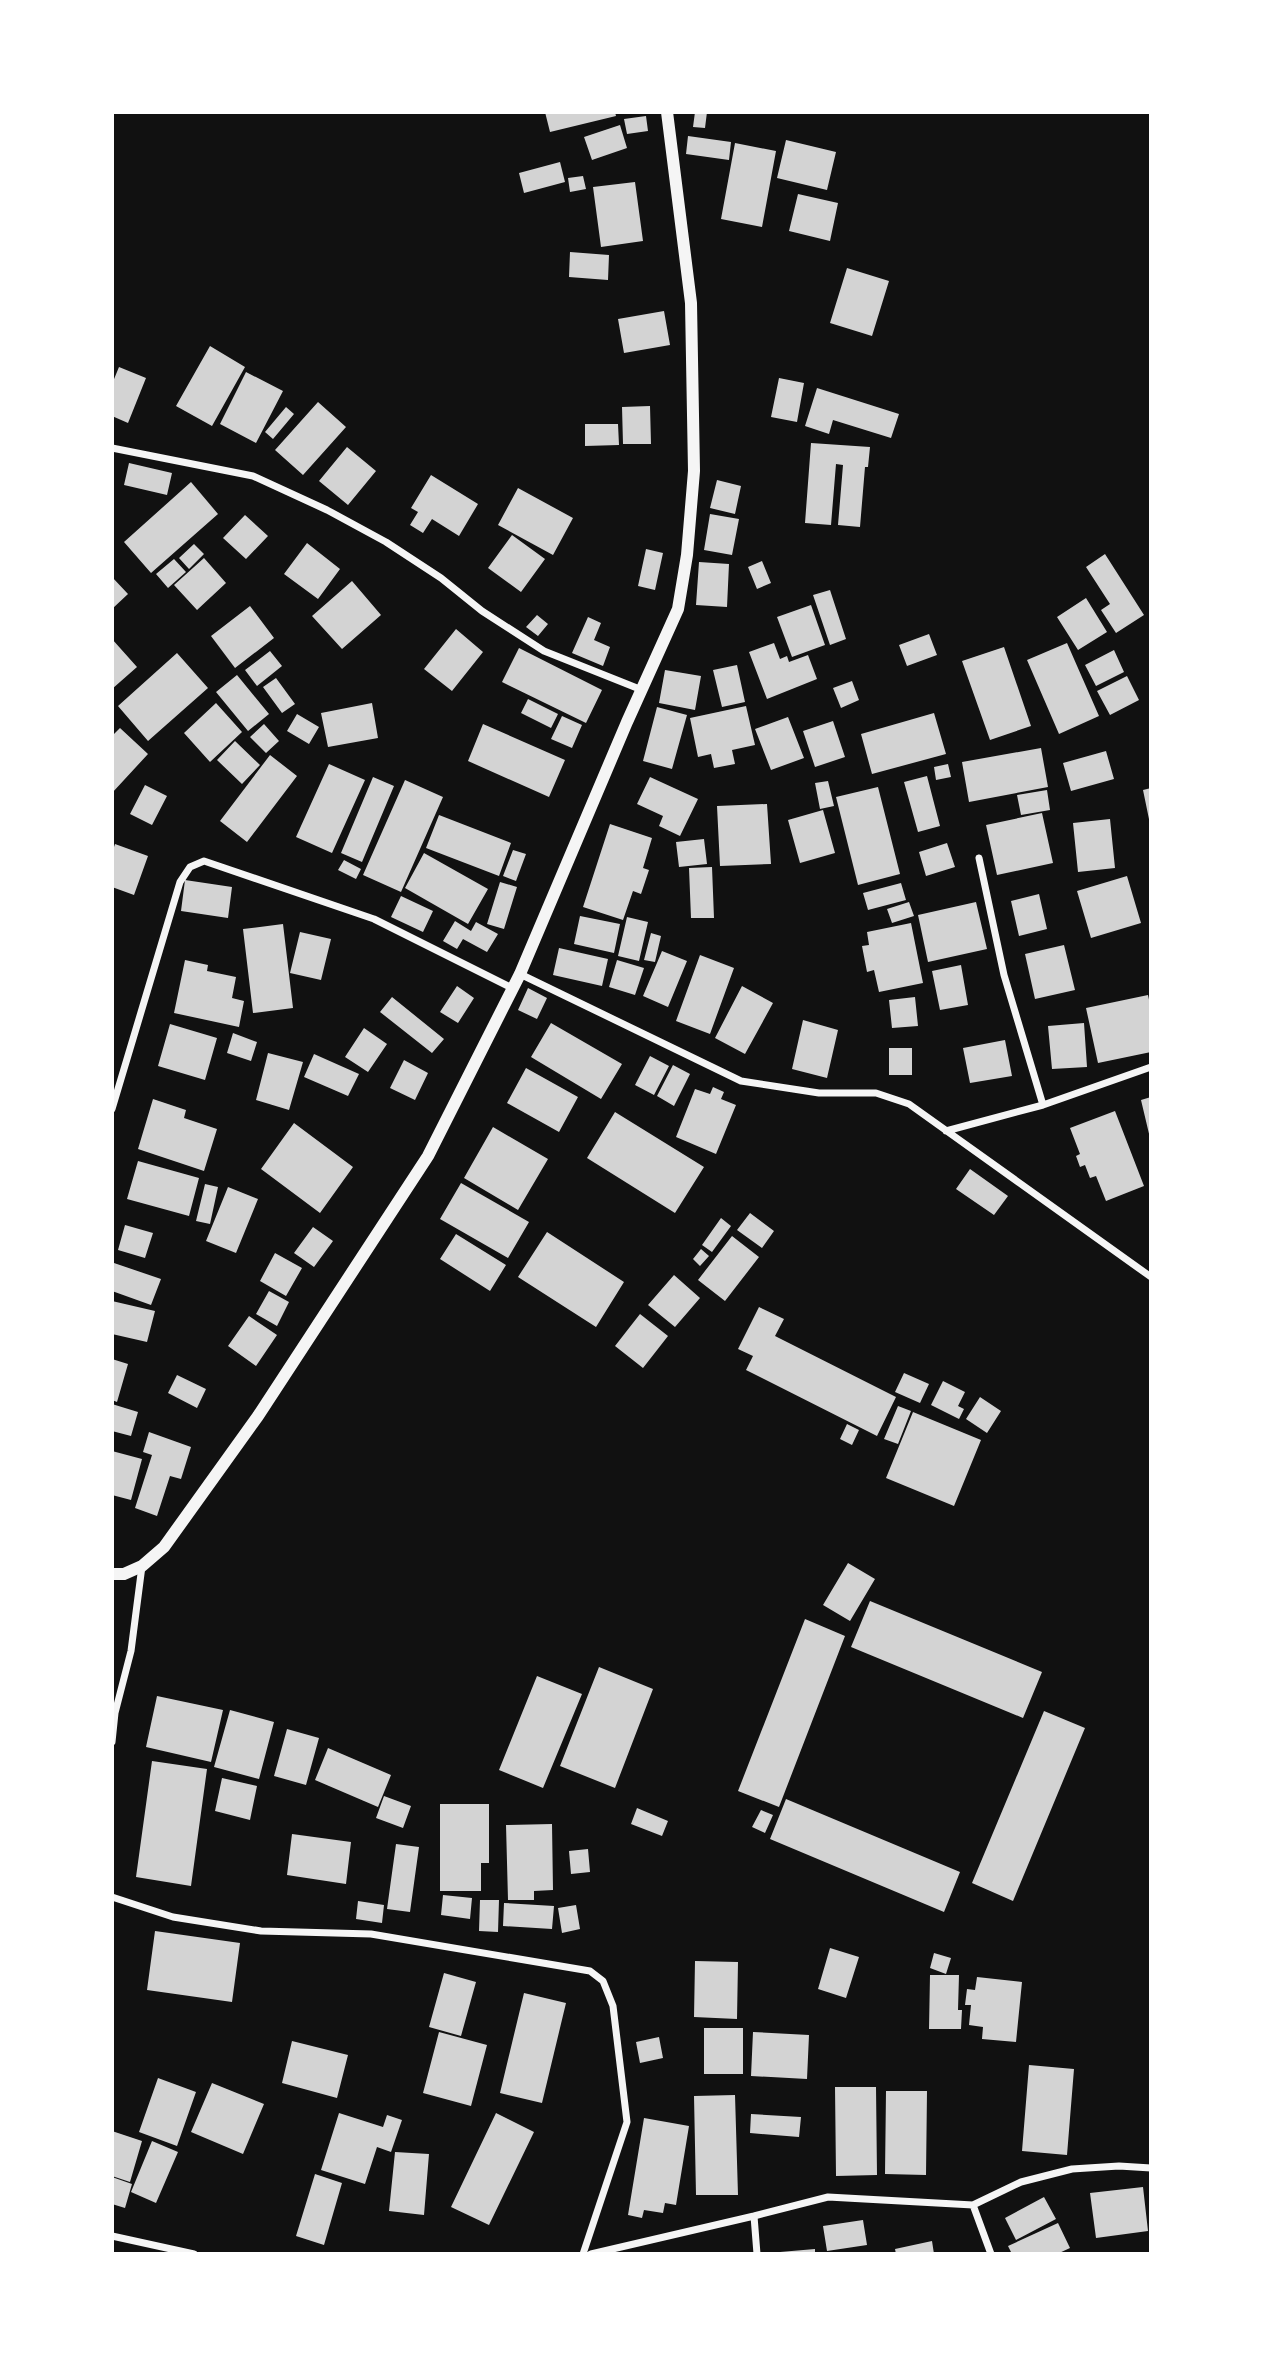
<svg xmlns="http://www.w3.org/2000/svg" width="1263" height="2366" viewBox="0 0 1263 2366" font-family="Inter,sans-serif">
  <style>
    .building { fill: #d3d3d3 }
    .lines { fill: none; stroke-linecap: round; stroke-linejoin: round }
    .minor { stroke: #f5f5f5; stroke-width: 7 }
    .tertiary { stroke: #f5f5f5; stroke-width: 12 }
  </style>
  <rect width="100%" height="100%" fill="#111"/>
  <path class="building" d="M545,112h70l1,4 -66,16z
    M695,112h12l-2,16 -12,-1z
    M646,116l2,15 -21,3 -3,-15z
    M620,125l7,23 -35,12 -8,-23z
    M688,136l43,6 -2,18 -43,-6z
    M786,140l50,12 -9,38 -50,-12z
    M735,143l41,8 -14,76 -41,-8z
    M560,162l5,20 -41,11 -5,-20z
    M583,176l3,13 -16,3 -2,-14z
    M635,182l8,59 -42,6 -8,-60z
    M798,194l40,9 -8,38 -41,-10z
    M570,252l39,3 -1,25 -39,-3z
    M847,268l42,13 -17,55 -42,-13z
    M664,311l6,34 -46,8 -6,-34z
    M210,346l35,21 -33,59 -36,-20z
    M119,367l27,11 -18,45 -16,-7v-32z
    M246,372l37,19 -27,52 -36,-19z
    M779,378l25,5 -7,39 -26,-5z
    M817,388l82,26 -8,24 -58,-18 -4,14 -24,-8z
    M318,402l28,25 -43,48 -28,-25z
    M650,406l1,38h-28l-1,-37z
    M286,407l8,7 -21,25 -8,-7z
    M585,424h33l1,21 -34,1z
    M811,443l59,4 -2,20h-3l-5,60 -22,-2 5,-60 -7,-1 -5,61 -26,-2z
    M347,447l29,24 -28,34 -29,-24z
    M129,463l43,10 -5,22 -43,-10z
    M431,475l47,29 -19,32 -27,-17 -9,14 -13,-8 8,-13 -7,-4z
    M717,480l24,6 -6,28 -25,-6z
    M191,482l27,32 -67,59 -27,-31z
    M518,488l55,30 -20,37 -55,-30z
    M710,514l29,5 -7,36 -28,-5z
    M245,515l23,21 -22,23 -23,-21z
    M512,535l33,24 -24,33 -33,-24z
    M307,543l33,26 -22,30 -34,-25z
    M194,544l10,10 -15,15 -10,-11z
    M646,549l17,4 -8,37 -17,-4z
    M1105,554l39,61 -28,18 -15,-23 9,-6 -24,-37z
    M204,558l22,25 -29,27 -23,-25z
    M174,559l12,13 -18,16 -12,-14z
    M762,561l9,22 -14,6 -9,-22z
    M699,562l30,2 -2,43 -31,-2z
    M112,577l16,17 -16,15z
    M352,581l29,34 -39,34 -30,-33z
    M830,590l16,49 -16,6 -17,-50z
    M1086,598l21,34 -29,18 -21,-33z
    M811,605l14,40 -33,12 -15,-40z
    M250,606l24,32 -39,30 -24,-32z
    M537,615l11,9 -10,12 -12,-9z
    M588,617l13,6 -7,17 16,7 -7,19 -31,-13z
    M456,629l27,23 -31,39 -28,-22z
    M929,634l8,21 -30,11 -8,-21z
    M112,639l25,28 -25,22z
    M774,643l6,16 7,-3 2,6 19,-7 9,24 -50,20 -18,-47z
    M1067,643l32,73 -40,18 -32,-74z
    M1004,647l27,79 -41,14 -28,-79z
    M519,648l83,42 -16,33 -84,-41z
    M1114,650l10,22 -28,14 -11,-21z
    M270,651l12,15 -25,20 -12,-16z
    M177,653l31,35 -60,53 -30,-35z
    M737,665l8,37 -23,5 -9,-37z
    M665,670l36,6 -6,34 -36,-7z
    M237,675l32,39 -21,17 -32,-39z
    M1127,676l12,24 -29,15 -13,-24z
    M276,678l19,26 -13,9 -19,-26z
    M852,681l7,19 -18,8 -8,-20z
    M528,699l30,15 -7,14 -30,-15z
    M216,703l26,29 -32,30 -26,-29z
    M372,703l6,35 -50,9 -7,-34z
    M746,706l9,39 -23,5 3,14 -21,4 -3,-14 -13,3 -8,-39z
    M657,707l30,8 -15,54 -29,-8z
    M934,713l12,41 -74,20 -11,-40z
    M297,714l22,13 -10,17 -22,-13z
    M562,716l20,9 -10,23 -21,-9z
    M788,717l16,41 -33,12 -16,-41z
    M833,721l12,36 -30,10 -12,-36z
    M264,724l15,17 -13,12 -16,-16z
    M483,724l82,36 -16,37 -81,-36z
    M120,728l28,26 -36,39v-57z
    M235,741l25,24 -18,19 -25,-24z
    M1041,748l7,39 -79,15 -7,-40z
    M1106,751l8,28 -43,12 -8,-28z
    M270,755l27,21 -50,66 -27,-21z
    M329,764l36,16 -33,73 -36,-16z
    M948,764l3,13 -15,3 -2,-13z
    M927,776l13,50 -22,6 -14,-50z
    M373,777l21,9 -32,76 -21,-9z
    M650,777l48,22 -18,37 -21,-10 4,-10 -26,-12z
    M405,780l38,17 -42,95 -38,-17z
    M828,781l6,25 -14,3 -5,-26z
    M145,785l22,11 -15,29 -22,-11z
    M878,787l22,87 -42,11 -22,-88z
    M1151,788v36h-1l-7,-34z
    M1047,790l3,20 -29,5 -4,-20z
    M767,804l4,60 -51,2 -3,-60z
    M823,810l12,43 -35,10 -12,-43z
    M1042,813l11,50 -56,12 -11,-50z
    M439,815l72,28 -12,33 -73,-28z
    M1110,819l5,49 -37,4 -5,-49z
    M610,824l42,14 -9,30 6,2 -8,24 -8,-3 -10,29 -40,-13z
    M704,839l3,25 -28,3 -3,-25z
    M947,843l8,24 -29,9 -7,-24z
    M115,844l33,12 -14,39 -22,-8v-34z
    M513,850l13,4 -10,27 -13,-5z
    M424,853l64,36 -20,35 -63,-36z
    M344,860l17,9 -5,10 -18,-9z
    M712,867l2,51h-23l-2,-50z
    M1127,876l14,47 -50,15 -14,-47z
    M185,880l47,7 -4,31 -47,-7z
    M500,882l17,5 -13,42 -17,-5z
    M901,883l5,17 -38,10 -5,-17z
    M1039,894l8,35 -28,7 -8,-35z
    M401,896l32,15 -10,21 -32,-15z
    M909,902l5,14 -22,7 -5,-14z
    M976,902l11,47 -59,13 -10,-47z
    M580,916l40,8 -6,29 -40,-9z
    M627,917l21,5 -9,39 -21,-5z
    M455,921l16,10 5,-9 22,12 -11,18 -24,-13 -6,10 -14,-8z
    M911,923l12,60 -44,9 -5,-22 -7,2 -5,-26 7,-1 -2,-13z
    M283,924l10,84 -40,5 -10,-84z
    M300,932l31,7 -10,41 -31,-7z
    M651,933l10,3 -6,26 -11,-2z
    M1064,945l11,45 -40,9 -10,-45z
    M559,948l49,11 -6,27 -49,-11z
    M662,951l25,10 -19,46 -25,-11z
    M700,955l34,13 -24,66 -34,-13z
    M185,960l23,5 -1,6 29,6 -4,21 12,3 -5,26 -65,-14z
    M617,960l27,8 -9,27 -26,-8z
    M961,965l7,40 -28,5 -8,-39z
    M457,986l17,12 -16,25 -18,-11z
    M742,986l31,17 -28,51 -30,-16z
    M528,988l19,10 -10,21 -19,-9z
    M1148,995l3,14v43l-53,11 -12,-55z
    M392,997l52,42 -12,14 -52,-41z
    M915,997l3,29 -26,2 -3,-28z
    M803,1020l35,10 -11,48 -35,-9z
    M551,1023l71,41 -21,35 -70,-42z
    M1084,1023l3,44 -35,2 -4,-43z
    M170,1024l47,14 -12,42 -47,-14z
    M364,1028l23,16 -19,28 -23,-15z
    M233,1033l24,9 -6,19 -24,-8z
    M1005,1040l7,36 -42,7 -7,-35z
    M889,1048h23v27h-23z
    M268,1053l35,9 -14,48 -33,-10z
    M314,1054l45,20 -11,22 -44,-19z
    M650,1056l19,10 -15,29 -19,-10z
    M404,1060l24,13 -13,27 -25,-12z
    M673,1065l17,9 -16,32 -17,-10z
    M526,1068l52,29 -19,35 -52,-29z
    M713,1087l11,5 -3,7 15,6 -20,49 -40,-17 19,-48 15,5z
    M1151,1097v41h-1l-9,-38z
    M153,1099l33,11 -2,8 33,11 -13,42 -66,-22z
    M1115,1111l29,75 -38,15 -10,-25 -6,2 -5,-13 -5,2 -4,-11 4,-2 -10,-26z
    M615,1112l89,55 -29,46 -88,-55z
    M294,1123l59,44 -33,46 -59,-44z
    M493,1127l55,32 -30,51 -54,-32z
    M138,1161l61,17 -10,38 -62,-17z
    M970,1169l38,27 -14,19 -38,-26z
    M461,1183l68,39 -21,36 -68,-39z
    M205,1184l13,3 -8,37 -14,-3z
    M228,1187l30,12 -22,54 -30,-12z
    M750,1213l24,18 -12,17 -25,-18z
    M721,1218l10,8 -19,26 -10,-7z
    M125,1225l28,8 -8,25 -27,-8z
    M313,1227l20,14 -19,26 -20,-14z
    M547,1232l77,50 -28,45 -78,-50z
    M456,1234l50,31 -16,26 -50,-32z
    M732,1236l27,21 -34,44 -27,-21z
    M701,1249l8,7 -9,10 -7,-7z
    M275,1253l27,15 -16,28 -26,-15z
    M114,1263l47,16 -10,26 -39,-14v-22z
    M674,1275l26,23 -25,29 -27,-22z
    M269,1291l20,11 -12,24 -21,-12z
    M112,1301l43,10 -8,31 -35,-8z
    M759,1307l25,12 -9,17 121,61 -19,39 -131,-66 7,-14 -15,-7z
    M640,1314l28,22 -25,32 -28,-22z
    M249,1316l28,19 -21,31 -28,-20z
    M112,1359l16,5 -11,38 -5,-2z
    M904,1373l25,11 -9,19 -25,-11z
    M177,1375l29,14 -9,19 -29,-15z
    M943,1381l22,11 -7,14 6,3 -5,10 -28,-14z
    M980,1397l21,14 -14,22 -21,-14z
    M112,1404l26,8 -7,24 -19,-5z
    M898,1406l13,5 -13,33 -14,-5z
    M913,1412l68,28 -27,66 -68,-28z
    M847,1424l12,6 -7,15 -12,-6z
    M149,1432l42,15 -10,32 -11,-3 -13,40 -22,-8 17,-53 -9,-3z
    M112,1451l30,8 -11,41 -19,-5z
    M848,1563l27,16 -25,42 -27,-16z
    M870,1601l172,71 -19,46 -172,-71z
    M805,1619l40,17 -66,171 -41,-16z
    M599,1667l54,22 -38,99 -55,-22z
    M537,1676l45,18 -39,94 -44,-18z
    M157,1696l66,14 -12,52 -65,-15z
    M230,1710l44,12 -15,57 -45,-12z
    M1044,1711l41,17 -72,173 -41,-18z
    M287,1729l32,9 -13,47 -32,-9z
    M328,1748l63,27 -13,32 -63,-27z
    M152,1761l55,8 -16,117 -55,-9z
    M222,1778l35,8 -7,34 -35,-9z
    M384,1796l27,10 -8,22 -27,-10z
    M786,1799l174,73 -16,40 -174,-73z
    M440,1804h49v59h-8v28h-41z
    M637,1808l31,13 -6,15 -31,-12z
    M761,1810l12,5 -8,18 -13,-6z
    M552,1824l1,66 -19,1v9h-26l-2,-75z
    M292,1834l59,8 -5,42 -59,-9z
    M396,1844l23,3 -9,65 -23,-3z
    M588,1849l2,23 -19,2 -2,-23z
    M443,1895l29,3 -2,21 -29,-4z
    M480,1900h19l-1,32 -19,-1z
    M358,1901l26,4 -2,18 -26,-4z
    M504,1903l50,3 -2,23 -49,-3z
    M576,1905l4,24 -18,4 -4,-25z
    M155,1931l85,12 -8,59 -85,-12z
    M830,1948l29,9 -13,41 -28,-9z
    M934,1953l17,5 -5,16 -16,-6z
    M695,1961l43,1 -1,57 -43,-2z
    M444,1973l32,9 -15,54 -32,-9z
    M930,1975h29l-1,35h4l-1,19h-32z
    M977,1977l45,5 -6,60 -34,-3 1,-12 -14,-2 2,-20h-6l2,-16 8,1z
    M524,1993l42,10 -24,100 -42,-10z
    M704,2028h39v46h-39z
    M439,2032l48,13 -16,61 -48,-13z
    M753,2032l56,3 -2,44 -56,-3z
    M659,2037l4,21 -23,5 -4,-21z
    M292,2041l56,14 -11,43 -55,-15z
    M1029,2065l45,4 -7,86 -45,-4z
    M158,2078l38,14 -19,54 -38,-14z
    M212,2083l52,21 -21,50 -52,-22z
    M835,2087h41l1,88 -41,1z
    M886,2091h41l-1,84 -41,-1z
    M735,2095l3,100h-42l-2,-99z
    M339,2113l44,14 4,-12 15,5 -11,32 -14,-5 -12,37 -44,-14z
    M496,2113l38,19 -45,93 -38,-18z
    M751,2114l50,3 -2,20 -49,-4z
    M644,2118l45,8 -13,79 -11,-2 -2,10 -19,-3 -2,8 -14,-3z
    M112,2131l30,10 -12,41 -18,-6z
    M152,2141l26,11 -22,51 -25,-11z
    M395,2152l34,2 -5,61 -35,-4z
    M315,2174l27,9 -18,62 -28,-9z
    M112,2177l20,7 -7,24 -13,-4z
    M1143,2187l5,44 -52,7 -6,-45z
    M1044,2197l12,22 -40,21 -11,-22z
    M863,2220l4,25 -40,6 -4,-25z
    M1058,2223l12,25 -13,6h-45l-4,-8z
    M932,2241l2,13h-38l-1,-5z
    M815,2249v5h-35v-2z"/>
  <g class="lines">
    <path class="minor" d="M112,448l141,28 74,34 59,32 55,36 41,33 62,40 98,39
      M979,858l25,117 39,130
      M520,974l221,107 78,12h57l33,11 242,173
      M112,1109l68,-227 10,-15 14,-6 170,58 138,69
      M946,1131l97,-26 108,-38
      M112,1742l3,-29 16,-62 11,-85
      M112,1897l61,20 88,14 110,3 219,37 13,10 10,25 14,116 -44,132
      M973,2205l18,49
      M754,2216l3,38
      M112,2236l82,18
      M591,2254l163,-38 74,-19 145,8 48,-23 51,-13 47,-3 32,2"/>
    <path class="tertiary" d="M112,1574h12l18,-8 22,-19 94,-131 170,-260 92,-182 107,-252 51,-113 9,-54 7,-84 -3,-168 -24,-191"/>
  </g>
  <rect width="1263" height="2366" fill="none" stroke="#ffffff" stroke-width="228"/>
</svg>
